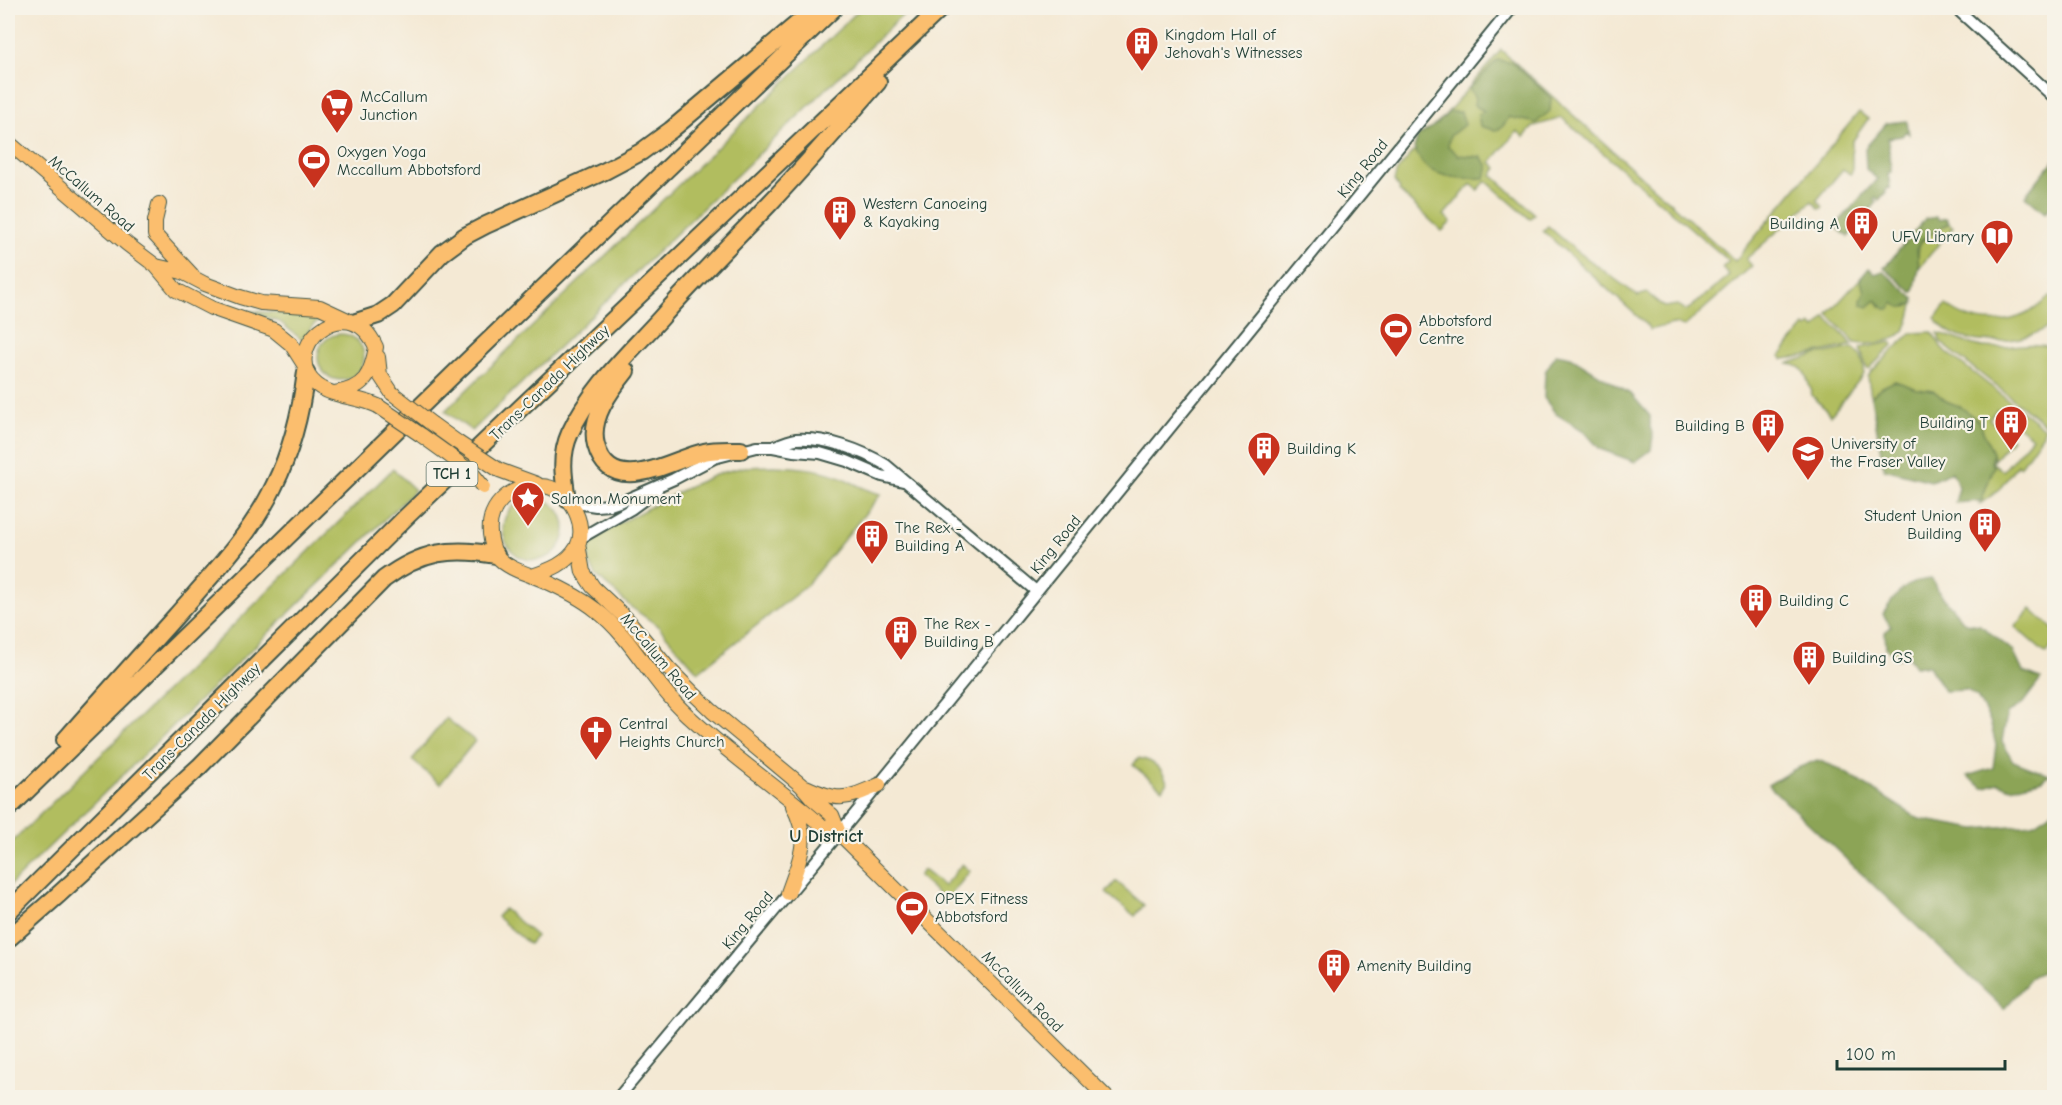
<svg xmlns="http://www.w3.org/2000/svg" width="2062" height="1105" viewBox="0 0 2062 1105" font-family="'Comic Neue',sans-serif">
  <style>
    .green { fill: #b1bd5f; stroke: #687d4a; stroke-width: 1.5; fill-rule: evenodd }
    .forest { fill: #8ca456; stroke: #567045; stroke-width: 1.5 }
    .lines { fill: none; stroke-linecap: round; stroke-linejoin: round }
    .minor-casing { stroke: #3f574c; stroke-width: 14 }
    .major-casing { stroke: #3f574c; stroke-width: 16 }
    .highway-casing { stroke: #3f574c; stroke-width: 20 }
    .minor { stroke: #fff; stroke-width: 10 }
    .major { stroke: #fbbe6e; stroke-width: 14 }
    .highway { stroke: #fbbe6e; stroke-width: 16 }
    .major-bridge-casing { stroke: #3f574c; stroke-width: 16; stroke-linecap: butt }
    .major-bridge { stroke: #fbbe6e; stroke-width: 14 }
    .labels { text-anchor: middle; stroke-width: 4.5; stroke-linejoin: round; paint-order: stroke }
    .shield { fill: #f7f3e8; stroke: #60746a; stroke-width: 1.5 }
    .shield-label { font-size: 15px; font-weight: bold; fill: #1f3d34 }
    .poi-label { font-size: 16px; fill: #1f3d34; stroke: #f7f3e8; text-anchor: start }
    .street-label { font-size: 16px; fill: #1f3d34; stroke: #f7f3e8 }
    .neighbourhood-label { font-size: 18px; font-weight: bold; fill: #1f3d34; stroke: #f7f3e8 }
  </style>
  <rect width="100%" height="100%" fill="#f7f3e8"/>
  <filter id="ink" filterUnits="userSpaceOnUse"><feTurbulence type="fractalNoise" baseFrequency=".0167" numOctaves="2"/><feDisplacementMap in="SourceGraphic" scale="12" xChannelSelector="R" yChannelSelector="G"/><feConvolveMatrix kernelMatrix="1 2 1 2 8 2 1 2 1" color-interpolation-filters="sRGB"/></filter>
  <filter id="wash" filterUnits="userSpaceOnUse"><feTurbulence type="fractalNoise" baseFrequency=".008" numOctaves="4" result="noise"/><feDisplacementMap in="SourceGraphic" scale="24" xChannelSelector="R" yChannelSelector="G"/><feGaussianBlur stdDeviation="1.35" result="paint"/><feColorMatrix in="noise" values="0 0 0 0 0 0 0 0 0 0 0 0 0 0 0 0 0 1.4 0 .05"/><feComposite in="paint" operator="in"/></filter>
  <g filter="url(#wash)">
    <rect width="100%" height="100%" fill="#f4e9d4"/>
    <path class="green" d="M861,8h49l-438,423 -27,-20z
      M1501,50l234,211 124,-149 9,7 -16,23v30l-2,2 -7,-5 -26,31 6,7 -3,2 -8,-8 -66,58 6,7 -67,60 -12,-2 -23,6 -4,-6 -103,-93 5,-5 25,22 65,48 9,-3 17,14 13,-2 9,6 43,-35 -7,-8 7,-7 -167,-143 -28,8 -10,11 -7,-6 -26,31 6,6 -5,7 43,39 -5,5 -44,-38 -8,9 -7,-6 -27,31 7,7 -9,9 -43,-40 1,-2 -6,-8 3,-10z
      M1949,223l4,4 -34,41c-4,-32 6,-29 30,-45z
      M1860,279l5,12 -4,10 15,-1 5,7 13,-5 13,5 7,-4c-3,7 -3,15 -7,23 -8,16 -35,20 -52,17l-27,-29z
      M2050,296l4,3v24c-27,22 -98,29 -119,-5l11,-13c33,25 75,21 104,-9z
      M249,311l57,3 15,4v2l-7,4 -12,16 -22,-18z
      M1826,317l27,28 -60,13 -10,1 -3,-3 25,-30 3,2 3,-3 5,3z
      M1932,332l10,16 102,80 -1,6 -23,33 -3,-3 -18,26 -19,14 14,-37 -3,-4 3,-5 -1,-5 -15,-32 -18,-14 -14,-6 -12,-10 -17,-2 -22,-8 -15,7 -9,9 -3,-20 3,-5 40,-39zM1997,409l35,28 -29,34 -11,-9 20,-23 -23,-20z
      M1938,333c15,3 29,12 45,14 27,3 43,-8 71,1v41l-12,19 12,12v8l-8,-3 -102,-80 -4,-4z
      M318 357a23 23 0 1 1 46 0a23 23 0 1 1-46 0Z
      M1892,342l1,3 -24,24h-2l-7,-21z
      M1852,348c9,4 13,17 12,26l-33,41 -20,-21 1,-2c-7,-15 -5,-27 -25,-28l27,-9z
      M773,466c22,1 44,2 65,10 15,6 27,15 43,18l-75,92 -108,86 -40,-46 -27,-19 -35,-32 -7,-13 -1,-11 4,-9 18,-14 80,-42 30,-13 24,-6z
      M393,469l22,21 -407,397v-41z
      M503 529a31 31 0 1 1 62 0a31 31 0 1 1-62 0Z
      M2031,609l23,21v14l-8,10 -31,-27z
      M446,718l29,23 -35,43 -28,-24z
      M1138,758c15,2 24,10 29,24l-5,7 -29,-24z
      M962,864l8,7 -24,30 -28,-25 5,-6 21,16z
      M1116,881l28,24 -9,11 -29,-23z
      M504,909l32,27 -7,8 -32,-27z"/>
    <path class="forest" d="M1498,60l15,3 38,35 -1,13 -14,12 -27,-6c-10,17 -12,14 -29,9l-2,-11 6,-4 -10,-6 1,-7 -6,-10c12,-8 16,-18 29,-28z
      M1449,112h12l4,12 -15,12 -2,10 10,9 23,2 7,9 -3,12c-19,1 -46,1 -61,-13 -4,-4 -7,-12 -10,-17l4,-12 19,-12z
      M1907,121l2,13 -3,-3 -4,5 -14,2 3,34 -3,1 2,15 -2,-1 -3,4 1,1 -7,8 -3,-3 -2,2 3,3 -29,35 -11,-9 2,-6 38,-43 -11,-10 -1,-21 22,-25z
      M2054,160v43l-9,10 -20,-17z
      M1937,217l2,3 7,-2 3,5 -26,16 -6,10 2,19 -5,24h-2l-28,-24 41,-49z
      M1869,268l6,6 8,-3 31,27v5c-8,4 -12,7 -20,0l-4,6h-5l-9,-9 -8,7 -6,-2 -1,-4 4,-10 -5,-12z
      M1556,354l15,3 61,38 18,21v11l3,9 -2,14 -16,12 -35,-13 -16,-18 -28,-17 -12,-16 1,-26z
      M1895,381l22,8 17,2 12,10 15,6 17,14 15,32 -2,10 3,3 -13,35 -26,2 4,-16 -7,-15 -21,9 -47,-12 -13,-72 9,-9z
      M1932,579l5,11 28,33 15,2 33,26 10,21 18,7 -18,24 -16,11 -5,27 11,20 36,14 -6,5 -32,8 -13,-5 -15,5 -16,-12 26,-8 3,-23 -6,-24 -13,-24 -10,-7 -23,1 -15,-25h-14l-6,-9 -13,2 -10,-11 -1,-16 6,-5 -8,-13c13,-21 24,-34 49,-35z
      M1817,760l21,8 81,51 57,10 57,-5 21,-14v157l-21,9 -29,33 -236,-224 25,-15z"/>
  </g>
  <g filter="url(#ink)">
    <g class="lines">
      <defs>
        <path id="minor" d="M1956,8l98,89
          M773,447c7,-3 16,-7 23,-8 30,-2 65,11 90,26l150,126
          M570,502l26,4 14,-1 18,-6 46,-20 40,-21 43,-11h16l21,4 26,2 27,8 35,15 21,5
          M579,539l52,-30 26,-19
          M618,1098l233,-279 661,-811"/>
        <path id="major" d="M8,142l119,102 29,22 20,24 35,18 63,22 17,14 14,22
          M159,204l-4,17v14l37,40
          M156,266l26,6 23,12 35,13 21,6 59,4 30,14
          M378,357l2,18 12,18
          M335,393c30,-5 36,-18 41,-46 -29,-63 -100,5 -59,38 15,12 43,12 61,21
          M432,424l25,18
          M421,435l25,18
          M499,470l38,14
          M578,544l5,28 10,15 34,32 42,50 23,23 20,19 89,74 12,14 19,16 7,18 268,265
          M532,576c18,-6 35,-12 45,-29 12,-24 -10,-61 -36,-61 -32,-1 -57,21 -50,54 1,5 3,12 6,16 11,14 33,18 48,25 18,8 36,17 51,29 36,28 54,69 86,100 43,42 95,76 140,116l17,7
          M806,787c35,16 39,12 73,-2
          M788,893c12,-35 23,-52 5,-87"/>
        <path id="highway" d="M356,322l22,-7 15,-10 49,-52 23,-17 21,-11 119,-54 36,-19 30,-22 145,-122
          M626,371c-16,20 -37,47 -30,74 15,55 76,14 108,7 12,-3 25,-2 37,-2
          M567,499c-4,-24 -7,-44 3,-66 20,-44 58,-79 90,-114 35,-40 73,-77 109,-115 38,-40 73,-81 109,-122
          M65,740c36,-41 73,-82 110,-123 35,-40 76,-82 99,-131 18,-36 27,-74 32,-114
          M8,809l446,-435 380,-366
          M8,912l398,-395 535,-509
          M8,939l49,-43 142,-129 185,-188c38,-28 67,-32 112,-24"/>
      </defs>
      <use href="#minor" class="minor-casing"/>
      <use href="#major" class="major-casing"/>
      <use href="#highway" class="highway-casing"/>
      <use href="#minor" class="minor"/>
      <use href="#major" class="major"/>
      <use href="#highway" class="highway"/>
      <defs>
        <path id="major-bridge" d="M392,393l40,31
          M378,406l43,29
          M457,442l42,28
          M446,453l26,20 11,14"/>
      </defs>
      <use href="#major-bridge" class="major-bridge-casing"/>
      <use href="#major-bridge" class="major-bridge"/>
    </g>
  </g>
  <defs>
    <symbol id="building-pin" viewBox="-11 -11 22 30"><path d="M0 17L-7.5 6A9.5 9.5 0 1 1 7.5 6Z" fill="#c8321e" stroke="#f7f3e8"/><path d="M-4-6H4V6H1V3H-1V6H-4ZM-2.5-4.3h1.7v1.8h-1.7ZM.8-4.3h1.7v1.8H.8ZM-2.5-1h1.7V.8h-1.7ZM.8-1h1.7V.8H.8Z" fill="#fff"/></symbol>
    <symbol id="supermarket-pin" viewBox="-11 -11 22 30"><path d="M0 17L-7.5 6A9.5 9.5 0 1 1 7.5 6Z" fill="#c8321e" stroke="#f7f3e8"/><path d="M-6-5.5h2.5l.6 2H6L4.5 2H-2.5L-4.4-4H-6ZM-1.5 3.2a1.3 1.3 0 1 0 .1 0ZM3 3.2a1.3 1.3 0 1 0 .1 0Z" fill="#fff"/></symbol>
    <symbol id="stadium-pin" viewBox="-11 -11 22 30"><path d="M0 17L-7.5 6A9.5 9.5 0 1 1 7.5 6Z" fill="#c8321e" stroke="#f7f3e8"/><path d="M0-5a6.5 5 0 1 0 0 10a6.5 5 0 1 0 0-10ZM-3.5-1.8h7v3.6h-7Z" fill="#fff"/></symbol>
    <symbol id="library-pin" viewBox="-11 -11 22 30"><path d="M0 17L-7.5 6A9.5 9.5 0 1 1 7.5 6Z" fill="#c8321e" stroke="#f7f3e8"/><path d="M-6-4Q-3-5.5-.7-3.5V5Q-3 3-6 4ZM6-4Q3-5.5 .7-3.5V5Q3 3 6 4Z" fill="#fff"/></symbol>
    <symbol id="university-pin" viewBox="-11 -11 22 30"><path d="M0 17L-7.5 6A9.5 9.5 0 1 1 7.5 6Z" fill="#c8321e" stroke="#f7f3e8"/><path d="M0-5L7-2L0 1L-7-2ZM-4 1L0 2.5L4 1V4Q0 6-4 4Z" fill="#fff"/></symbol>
    <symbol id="sight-pin" viewBox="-11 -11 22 30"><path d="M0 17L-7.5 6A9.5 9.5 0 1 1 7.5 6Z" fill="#c8321e" stroke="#f7f3e8"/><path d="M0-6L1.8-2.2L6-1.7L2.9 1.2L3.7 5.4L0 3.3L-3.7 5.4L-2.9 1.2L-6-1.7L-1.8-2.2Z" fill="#fff"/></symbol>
    <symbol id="church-pin" viewBox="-11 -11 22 30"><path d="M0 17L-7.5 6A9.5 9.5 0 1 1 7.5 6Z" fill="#c8321e" stroke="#f7f3e8"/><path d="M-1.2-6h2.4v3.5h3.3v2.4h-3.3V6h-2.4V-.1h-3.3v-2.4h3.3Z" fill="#fff"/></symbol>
  </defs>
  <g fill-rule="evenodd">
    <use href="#building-pin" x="1123" y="24" width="38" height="52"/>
    <use href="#supermarket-pin" x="318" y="86" width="38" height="52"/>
    <use href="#stadium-pin" x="295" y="141" width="38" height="52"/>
    <use href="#building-pin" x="821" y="193" width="38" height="52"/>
    <use href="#building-pin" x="1843" y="204" width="38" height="52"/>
    <use href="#library-pin" x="1978" y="217" width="38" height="52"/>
    <use href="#stadium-pin" x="1377" y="310" width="38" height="52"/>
    <use href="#building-pin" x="1992" y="403" width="38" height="52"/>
    <use href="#building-pin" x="1749" y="406" width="38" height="52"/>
    <use href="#building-pin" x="1245" y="429" width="38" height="52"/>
    <use href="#university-pin" x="1789" y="433" width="38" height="52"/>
    <use href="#sight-pin" x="509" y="479" width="38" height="52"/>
    <use href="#building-pin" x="1966" y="505" width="38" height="52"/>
    <use href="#building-pin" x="853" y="517" width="38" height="52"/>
    <use href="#building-pin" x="1737" y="581" width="38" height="52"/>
    <use href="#building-pin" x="882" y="613" width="38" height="52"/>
    <use href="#building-pin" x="1790" y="638" width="38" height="52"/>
    <use href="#church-pin" x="577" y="713" width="38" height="52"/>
    <use href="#stadium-pin" x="893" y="888" width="38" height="52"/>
    <use href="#building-pin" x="1315" y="946" width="38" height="52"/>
  </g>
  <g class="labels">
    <rect class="shield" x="426.5" y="462" width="51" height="24" rx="4.5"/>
    <g class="shield-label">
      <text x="452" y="479">TCH 1</text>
    </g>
    <g class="poi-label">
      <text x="1165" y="40">Kingdom Hall of<tspan x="1165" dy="18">Jehovah's Witnesses</tspan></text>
      <text x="360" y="102">McCallum<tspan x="360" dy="18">Junction</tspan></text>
      <text x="337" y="157">Oxygen Yoga<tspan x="337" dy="18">Mccallum Abbotsford</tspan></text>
      <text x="863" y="209">Western Canoeing<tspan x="863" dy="18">&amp; Kayaking</tspan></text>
      <text x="1839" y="229" text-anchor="end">Building A</text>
      <text x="1974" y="242" text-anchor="end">UFV Library</text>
      <text x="1419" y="326">Abbotsford<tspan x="1419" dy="18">Centre</tspan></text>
      <text x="1988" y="428" text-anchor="end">Building T</text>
      <text x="1745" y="431" text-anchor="end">Building B</text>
      <text x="1831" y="449">University of<tspan x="1831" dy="18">the Fraser Valley</tspan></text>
      <text x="1287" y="454">Building K</text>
      <text x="551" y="504">Salmon Monument</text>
      <text x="1962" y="521" text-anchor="end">Student Union<tspan x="1962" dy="18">Building</tspan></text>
      <text x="895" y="533">The Rex -<tspan x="895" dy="18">Building A</tspan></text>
      <text x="1779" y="606">Building C</text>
      <text x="924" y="629">The Rex -<tspan x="924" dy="18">Building B</tspan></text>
      <text x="1832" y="663">Building GS</text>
      <text x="619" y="729">Central<tspan x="619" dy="18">Heights Church</tspan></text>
      <text x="935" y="904">OPEX Fitness<tspan x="935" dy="18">Abbotsford</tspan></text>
      <text x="1357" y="971">Amenity Building</text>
    </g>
    <g class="street-label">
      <text transform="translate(1362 168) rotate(-51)" y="6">King Road</text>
      <text transform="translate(92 193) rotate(41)" y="6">McCallum Road</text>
      <text transform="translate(549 382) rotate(-44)" y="6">Trans-Canada Highway</text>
      <text transform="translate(1055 544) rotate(-51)" y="6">King Road</text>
      <text transform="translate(659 656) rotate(50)" y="6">McCallum Road</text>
      <text transform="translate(201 721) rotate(-45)" y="6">Trans-Canada Highway</text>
      <text transform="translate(747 920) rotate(-50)" y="6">King Road</text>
      <text transform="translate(1023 991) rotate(45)" y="6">McCallum Road</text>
    </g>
    <g class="neighbourhood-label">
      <text x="826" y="842">U District</text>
    </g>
  </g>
  <rect width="2062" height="1105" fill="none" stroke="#f7f3e8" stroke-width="30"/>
  <path d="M1837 1060v9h168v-9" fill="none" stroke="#1f3d34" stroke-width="3"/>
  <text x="1846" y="1060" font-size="18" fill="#1f3d34" stroke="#f7f3e8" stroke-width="4.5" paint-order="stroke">100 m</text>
</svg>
